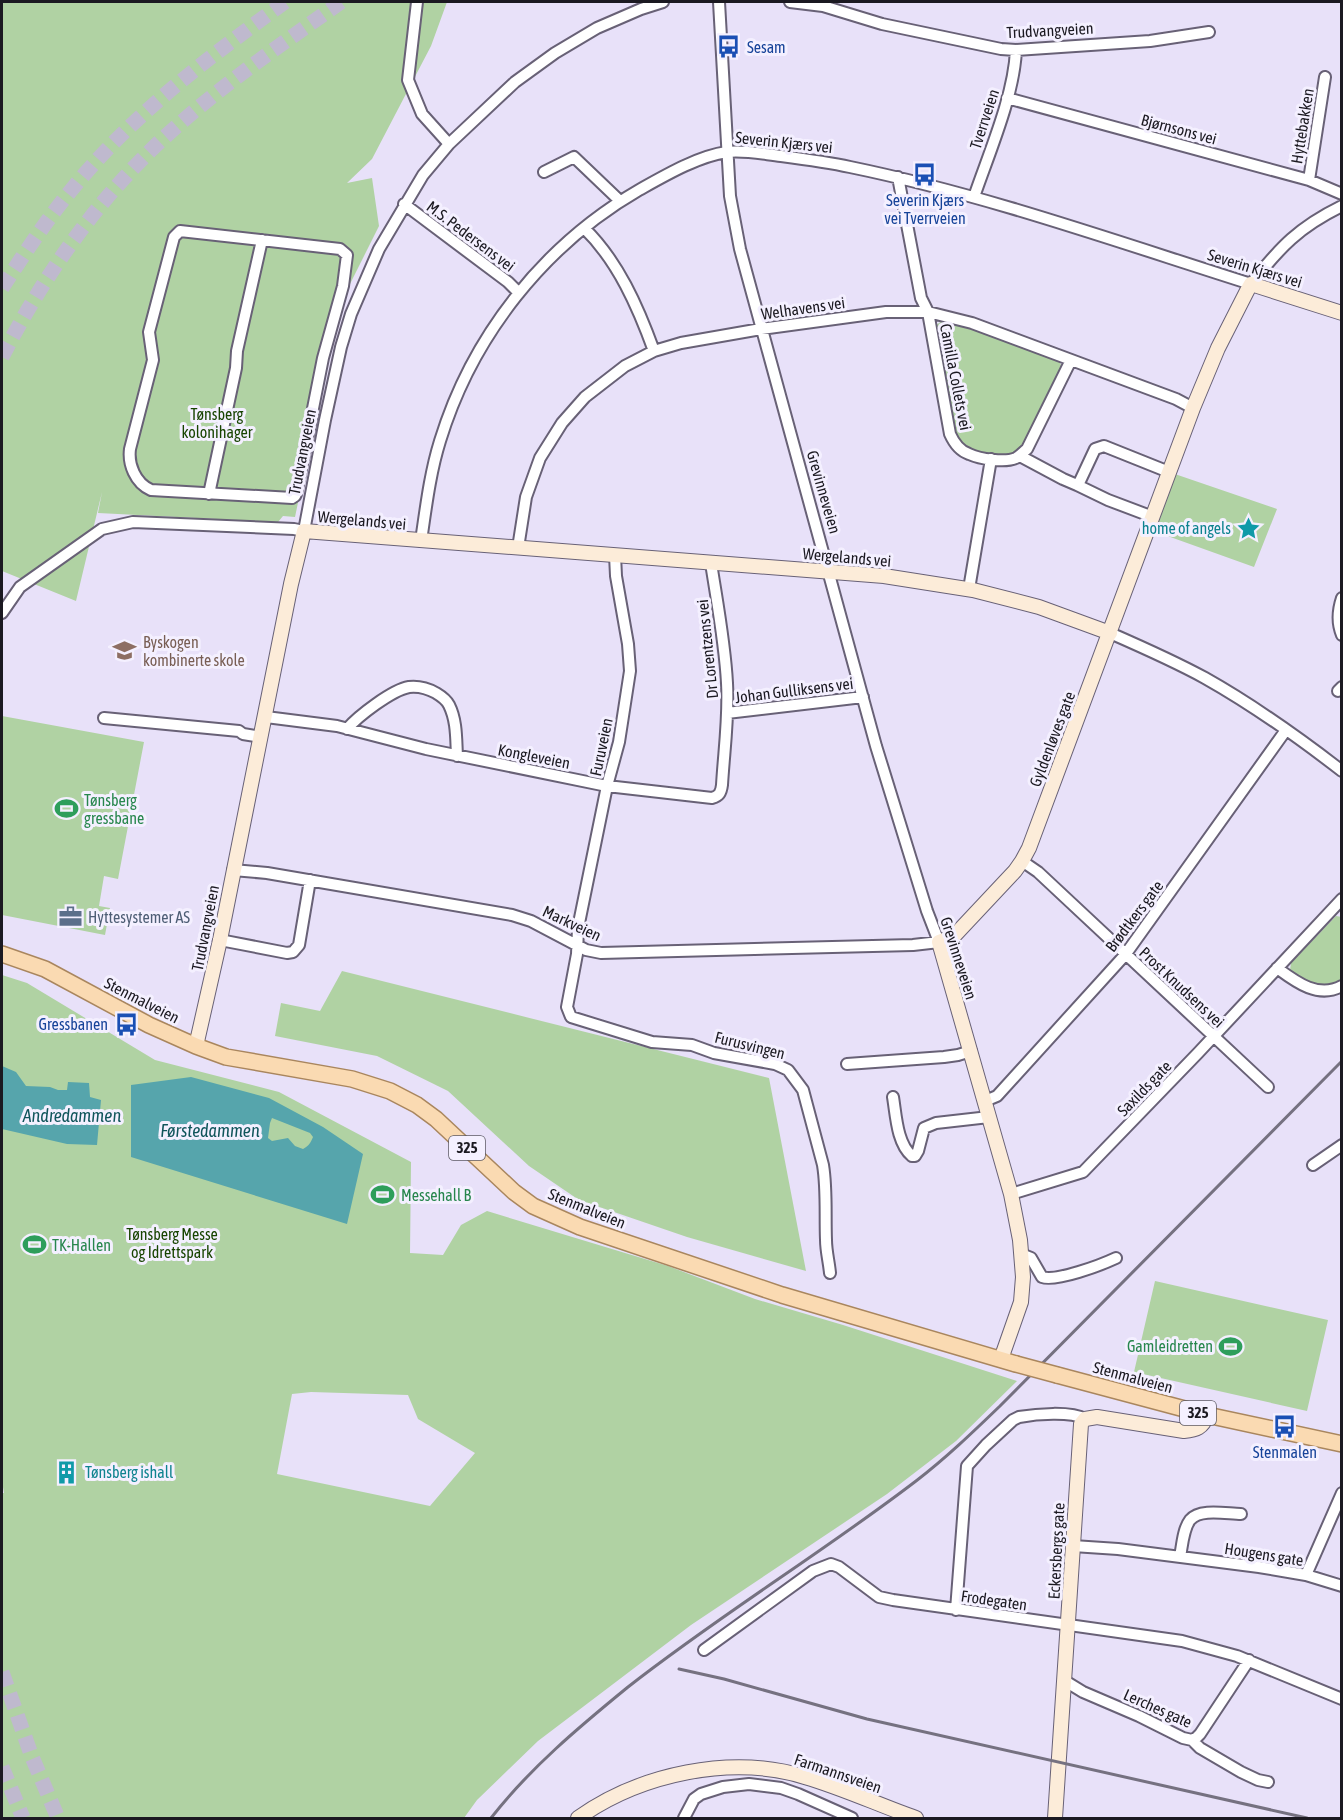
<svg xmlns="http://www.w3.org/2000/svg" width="1343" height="1820" viewBox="0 0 1343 1820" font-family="'Asap Condensed',sans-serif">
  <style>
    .green { fill: #b0d2a3; fill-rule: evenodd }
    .water { fill: #56a5ac; fill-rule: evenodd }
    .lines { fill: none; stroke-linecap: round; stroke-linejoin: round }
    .primary-tunnel { stroke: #bfb9ce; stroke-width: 15; stroke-dasharray: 15 8; stroke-linecap: butt }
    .minor-casing { stroke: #686176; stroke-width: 14 }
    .secondary-casing { stroke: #686176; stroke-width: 16 }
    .primary-casing { stroke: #a9865e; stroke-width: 18 }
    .minor { stroke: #fff; stroke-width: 10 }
    .secondary { stroke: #fcecd9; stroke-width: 14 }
    .primary { stroke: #fadab2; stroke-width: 15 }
    .rail { stroke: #757180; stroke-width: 3 }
    .primary-bridge-casing { stroke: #a9865e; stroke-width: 18; stroke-linecap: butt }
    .primary-bridge { stroke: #fadab2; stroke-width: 15 }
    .labels { text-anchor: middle; stroke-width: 6; stroke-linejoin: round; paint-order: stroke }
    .shield { fill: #f4f0ff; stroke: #5c5a64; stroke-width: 1.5 }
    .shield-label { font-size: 15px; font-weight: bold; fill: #1b1921 }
    .street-label { font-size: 16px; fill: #1b1921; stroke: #f4f0ff }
    .transit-label { font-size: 16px; fill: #164399; stroke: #f4f0ff }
    .park-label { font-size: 16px; fill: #174400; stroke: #f4f0ff }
    .culture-label { font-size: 16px; fill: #0d838f; stroke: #f4f0ff; text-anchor: end }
    .education-label { font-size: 16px; fill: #785e54; stroke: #f4f0ff; text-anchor: start }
    .leisure-label { font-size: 16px; fill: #27864d; stroke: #f4f0ff; text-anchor: start }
    .service-label { font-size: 16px; fill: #4e5e75; stroke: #f4f0ff; text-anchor: start }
    .water-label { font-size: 18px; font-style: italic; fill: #10555b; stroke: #f4f0ff }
  </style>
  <rect width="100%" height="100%" fill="#e8e1f9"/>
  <path class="green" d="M2,2h445l-16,44 -59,113 -25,24 25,-5 7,48 -29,58 -16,46 -39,187 -12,-1 -5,6 -180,-9 4,-21 -26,109 -74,-30z
    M942,321l21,4 95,34 3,6v4c-8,16 -34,79 -48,86 -9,3 -19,-1 -28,-2 -12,-3 -20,-5 -28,-15l-22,-109 1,-4z
    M1169,472l108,37 -23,58 -106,-38z
    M2,716l142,26 -26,137 -14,-3 -5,30 11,2 -5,27 -103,-20z
    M1336,916l6,1 -1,66 -3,2 -19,2 -25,-12 -4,-5 1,-7z
    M342,971l427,107 37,193 -119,-34 -108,-37 -50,-34 -81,-75 -71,-35 -102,-20 6,-33 39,8z
    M2,975l25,8 128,77 124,32 132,70 -1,91 33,2 18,-30 26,-14 181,55 87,33 88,26 174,56 -61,60 -69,53 -196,131 -153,116 -61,59 -13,18h-462v-329l1,4h1l-2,-12zM311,1392l97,3 10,24 57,34 -45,53 -153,-32 15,-80z
    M1155,1281l173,39 -21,91 -173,-39z"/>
  <path class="water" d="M2,1066l14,6 10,14 24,1 8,3h9l1,-8 21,1 1,14 11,3 -4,45 -30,-1 -65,-15z
    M191,1077l78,21 54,29 40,27 -16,70 -216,-67v-72zM272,1118l38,15 3,4c-2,5 -4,9 -10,12l-8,-3 -7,-8 -16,3 -4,-3 2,-15z"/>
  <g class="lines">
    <path class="primary-tunnel" d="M2,288c22,-34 45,-69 71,-100 60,-74 136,-131 212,-186
      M2,357c44,-86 102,-167 175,-231 52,-46 109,-85 164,-124
      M2,1672l30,85 26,61
      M2,1767l21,51"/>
    <defs>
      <path id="minor" d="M417,2l-9,78 14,34 27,30
        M790,2l33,4 59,18 119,25 15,1 134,-9 59,-9
        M1007,98l302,82 33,14
        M544,172l30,-15 46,44
        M898,177l23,121 7,14 22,122c4,9 10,17 19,20 11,5 36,9 47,4 4,-2 7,-6 11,-9l44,-89
        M1309,180l16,-103
        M974,197c15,-44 40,-101 42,-147
        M404,204l104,78 11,11
        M584,228c34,33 54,79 70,123
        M180,231l160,18 7,6 -4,31 -20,72 -27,136 -1,2 -3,2 -141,-8c-16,-7 -23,-26 -21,-41l23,-89 -4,-28 25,-95z
        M1020,456l43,23 14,6
        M209,494l27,-126 1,-17 25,-111
        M1153,517l-45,-17 -31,-15 3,-4 15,-32 9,-3 65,26
        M421,541c5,-34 9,-68 19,-100 32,-105 104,-196 199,-251 25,-14 59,-34 88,-38 18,-2 36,2 54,4 23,3 46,6 69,11 136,28 268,75 401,117 29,-37 48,-57 91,-78
        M518,548l8,-51 14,-39 22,-35 23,-26 40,-31 29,-15 27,-8 80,-14 125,-17h42l44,11 204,76 17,9
        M615,555l1,21 12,68 2,27 -11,71 -12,44 -29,142 -1,26 -10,53 4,10 81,25 40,3 22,8 61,11 13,6 15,20 20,75c4,24 2,50 3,75 0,11 3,22 4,33
        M969,589l22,-130
        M1342,598c-4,12 -5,25 0,37
        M2,613l18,-26 82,-58 31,-7 161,7 10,2 21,-111 16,-73 10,-33 28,-65 44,-74 26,-31 66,-62 40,-29 42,-25 44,-19 22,-7
        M1110,633c32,14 64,28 95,45 48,27 93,59 137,93
        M1338,691l4,-4
        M727,713l136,-16
        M266,717l71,9 89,23 181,37 105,12c7,-2 9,-5 10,-13 2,-34 7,-68 5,-102 -2,-40 -10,-81 -16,-120
        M104,718l135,13 4,3 18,3
        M347,729c11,-13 45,-39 62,-42 9,-1 18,1 27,6 5,3 10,6 13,12 8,16 7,34 8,51
        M1022,861l16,11c76,72 153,143 230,215
        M233,870l34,3 245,42 19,6 55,29 15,3 312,-8 26,-3 -12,-31 -51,-165 -136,-497 -10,-53 -11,-194
        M220,940l67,13 6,-1 6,-7 11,-65
        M1277,968c19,14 41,31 65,18
        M847,1064l97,-7 14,-2 13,-4
        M893,1097c3,18 4,47 19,59h3l3,-5 6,-23 12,-5 53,-6
        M985,1101l12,-5 128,-141 161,-225
        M1313,1165l29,-20
        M1011,1194l72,-22 115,-119 144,-154
        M1021,1254l10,4 11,19c14,5 59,-12 74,-19
        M1073,1546l45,3 141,18 47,8 36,11
        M1180,1557c2,-10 3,-28 10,-37 10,-12 37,-6 51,-6
        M1306,1575l36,-82
        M956,1610l11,-144 19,-21 27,-25 6,-3c17,-3 52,-6 66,2
        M704,1650l109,-79 18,-7 8,3 40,30 14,3 289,41 55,15 105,43
        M1065,1681l18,11 56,24 44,22 9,2 8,8 41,24 17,8 10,2
        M1192,1740l4,-2 4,-4 49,-74
        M684,1818l10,-19 7,-5 22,-7 26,-3 32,4 17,6 54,24"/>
      <path id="secondary" d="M196,1046l24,-106 71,-356 13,-53 580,45 89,14 66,17 71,26
        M1001,1359l20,-57 2,-25 -3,-37 -9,-46 -72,-252 15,-6 61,-65 7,-10 7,-13 164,-440 25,-60 29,-57 4,-7 91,29
        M578,1818c62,-44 153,-64 227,-41 38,11 74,28 111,41
        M1055,1818l26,-394 4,-5 12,-2 87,14c12,-1 19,-3 23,-16"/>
      <path id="primary" d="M2,954l43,15 104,56 47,21 30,11 126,22 38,12 27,14 19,14 78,73 19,14 47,21 202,68 234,69
        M1057,1375l150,40 135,29"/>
    </defs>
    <use href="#minor" class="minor-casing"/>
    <use href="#secondary" class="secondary-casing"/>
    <use href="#primary" class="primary-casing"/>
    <use href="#minor" class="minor"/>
    <use href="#secondary" class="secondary"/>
    <use href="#primary" class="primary"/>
    <path class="rail" d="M679,1669l45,10 143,40 440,99
      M491,1818c39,-50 88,-91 137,-131 93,-73 194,-134 288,-206 30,-23 57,-49 84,-75l342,-345"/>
    <defs>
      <path id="primary-bridge" d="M1016,1364l41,11"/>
    </defs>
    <use href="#primary-bridge" class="primary-bridge-casing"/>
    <use href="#primary-bridge" class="primary-bridge"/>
  </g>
  <defs>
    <symbol id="bus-bare" viewBox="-9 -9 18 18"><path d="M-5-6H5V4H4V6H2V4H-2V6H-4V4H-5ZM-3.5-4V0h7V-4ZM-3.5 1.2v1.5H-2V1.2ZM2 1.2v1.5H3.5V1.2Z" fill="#1a4fb4" stroke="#f4f0ff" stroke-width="2.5" paint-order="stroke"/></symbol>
    <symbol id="sight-bare" viewBox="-9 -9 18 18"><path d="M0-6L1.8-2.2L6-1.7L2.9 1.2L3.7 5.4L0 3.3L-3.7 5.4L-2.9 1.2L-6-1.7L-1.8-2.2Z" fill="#0f9aa8" stroke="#f4f0ff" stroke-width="2.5" paint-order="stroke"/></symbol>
    <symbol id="school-bare" viewBox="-9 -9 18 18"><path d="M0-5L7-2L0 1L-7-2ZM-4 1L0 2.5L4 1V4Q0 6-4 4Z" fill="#8d6e63" stroke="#f4f0ff" stroke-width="2.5" paint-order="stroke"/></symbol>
    <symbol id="stadium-bare" viewBox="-9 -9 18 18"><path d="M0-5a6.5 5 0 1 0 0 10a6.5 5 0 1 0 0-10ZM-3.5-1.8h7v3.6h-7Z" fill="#2e9e5b" stroke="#f4f0ff" stroke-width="2.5" paint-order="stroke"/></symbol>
    <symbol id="office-bare" viewBox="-9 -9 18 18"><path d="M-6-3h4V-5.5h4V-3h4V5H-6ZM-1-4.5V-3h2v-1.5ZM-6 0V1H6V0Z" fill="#5c6f8a" stroke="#f4f0ff" stroke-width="2.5" paint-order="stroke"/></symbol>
    <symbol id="building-bare" viewBox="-9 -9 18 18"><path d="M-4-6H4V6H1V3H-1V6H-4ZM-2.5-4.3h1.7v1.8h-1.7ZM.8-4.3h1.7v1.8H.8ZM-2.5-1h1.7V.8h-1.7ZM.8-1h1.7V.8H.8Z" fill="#0f9aa8" stroke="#f4f0ff" stroke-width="2.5" paint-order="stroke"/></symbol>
  </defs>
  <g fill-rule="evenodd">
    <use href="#bus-bare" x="712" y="30" width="33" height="33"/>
    <use href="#bus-bare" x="908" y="158" width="33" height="33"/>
    <use href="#sight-bare" x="1232" y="512" width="33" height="33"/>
    <use href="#school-bare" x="108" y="634" width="33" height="33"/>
    <use href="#stadium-bare" x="50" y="792" width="33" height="33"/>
    <use href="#office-bare" x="54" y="900" width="33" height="33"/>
    <use href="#bus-bare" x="110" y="1008" width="33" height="33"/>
    <use href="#stadium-bare" x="366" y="1178" width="33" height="33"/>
    <use href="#stadium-bare" x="18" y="1228" width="33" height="33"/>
    <use href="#stadium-bare" x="1214" y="1330" width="33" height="33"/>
    <use href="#bus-bare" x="1268" y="1410" width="33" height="33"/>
    <use href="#building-bare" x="50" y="1456" width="33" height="33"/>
  </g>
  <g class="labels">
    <g class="shield">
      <rect x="449" y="1136" width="36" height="24" rx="4.5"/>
      <rect x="1180" y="1401" width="36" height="24" rx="4.5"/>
    </g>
    <g class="shield-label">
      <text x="467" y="1153">325</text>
      <text x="1198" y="1418">325</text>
    </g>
    <g class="street-label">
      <text transform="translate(1050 30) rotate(-3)" y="6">Trudvangveien</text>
      <text transform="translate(984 119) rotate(-72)" y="6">Tverrveien</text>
      <text transform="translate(1302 126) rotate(-81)" y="6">Hyttebakken</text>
      <text transform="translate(1179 129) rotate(15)" y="6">Bjørnsons vei</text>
      <text transform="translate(784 142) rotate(6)" y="6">Severin Kjærs vei</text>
      <text transform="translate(471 236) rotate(37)" y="6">M.S. Pedersens vei</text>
      <text transform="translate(1255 268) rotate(17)" y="6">Severin Kjærs vei</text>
      <text transform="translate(803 308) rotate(-8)" y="6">Welhavens vei</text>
      <text transform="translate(956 377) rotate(79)" y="6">Camilla Collets vei</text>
      <text transform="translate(302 452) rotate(-79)" y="6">Trudvangveien</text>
      <text transform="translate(824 492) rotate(74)" y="6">Grevinneveien</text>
      <text transform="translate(362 520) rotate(5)" y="6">Wergelands vei</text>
      <text transform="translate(847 557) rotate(5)" y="6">Wergelands vei</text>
      <text transform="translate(707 649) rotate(-96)" y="6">Dr Lorentzens vei</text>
      <text transform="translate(794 690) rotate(-7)" y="6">Johan Gulliksens vei</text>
      <text transform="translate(1052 739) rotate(-69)" y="6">Gyldenløves gate</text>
      <text transform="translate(601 747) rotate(-78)" y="6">Furuveien</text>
      <text transform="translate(534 756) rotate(11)" y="6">Kongleveien</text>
      <text transform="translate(1134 916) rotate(-53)" y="6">Brødtkers gate</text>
      <text transform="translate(572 923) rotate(25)" y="6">Markveien</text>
      <text transform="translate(205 928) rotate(-79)" y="6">Trudvangveien</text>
      <text transform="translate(959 958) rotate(72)" y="6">Grevinneveien</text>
      <text transform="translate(1182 987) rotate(43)" y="6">Prost Knudsens vei</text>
      <text transform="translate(142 1000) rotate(27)" y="6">Stenmalveien</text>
      <text transform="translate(750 1045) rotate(14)" y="6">Furusvingen</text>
      <text transform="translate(1144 1088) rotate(-46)" y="6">Saxilds gate</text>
      <text transform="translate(587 1208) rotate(22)" y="6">Stenmalveien</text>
      <text transform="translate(1133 1377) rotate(15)" y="6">Stenmalveien</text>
      <text transform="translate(1056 1551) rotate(-87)" y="6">Eckersbergs gate</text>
      <text transform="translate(1264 1554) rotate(9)" y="6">Hougens gate</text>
      <text transform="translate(994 1600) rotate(8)" y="6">Frodegaten</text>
      <text transform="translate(1158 1708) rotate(24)" y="6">Lerches gate</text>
      <text transform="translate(838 1773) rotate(19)" y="6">Farmannsveien</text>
    </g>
    <g class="transit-label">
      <text x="747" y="53" text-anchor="start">Sesam</text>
      <text x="925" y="206">Severin Kjærs<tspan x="925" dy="18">vei Tverrveien</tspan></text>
      <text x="108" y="1030" text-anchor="end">Gressbanen</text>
      <text x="1285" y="1458">Stenmalen</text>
    </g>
    <g class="park-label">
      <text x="217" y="420">Tønsberg<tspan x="217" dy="18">kolonihager</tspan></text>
      <text x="172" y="1240">Tønsberg Messe<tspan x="172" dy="18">og Idrettspark</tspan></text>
    </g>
    <g class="culture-label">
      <text x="1231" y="534">home of angels</text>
      <text x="85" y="1478" text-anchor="start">Tønsberg ishall</text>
    </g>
    <g class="education-label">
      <text x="143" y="648">Byskogen<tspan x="143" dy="18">kombinerte skole</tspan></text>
    </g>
    <g class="leisure-label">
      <text x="84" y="806">Tønsberg<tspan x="84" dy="18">gressbane</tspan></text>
      <text x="401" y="1201">Messehall B</text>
      <text x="52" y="1251">TK-Hallen</text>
      <text x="1213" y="1352" text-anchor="end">Gamleidretten</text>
    </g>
    <g class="service-label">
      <text x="88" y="923">Hyttesystemer AS</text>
    </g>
    <g class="water-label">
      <text x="72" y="1122">Andredammen</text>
      <text x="210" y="1137">Førstedammen</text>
    </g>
  </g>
  <rect width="1343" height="1820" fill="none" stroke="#1b1921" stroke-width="6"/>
</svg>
